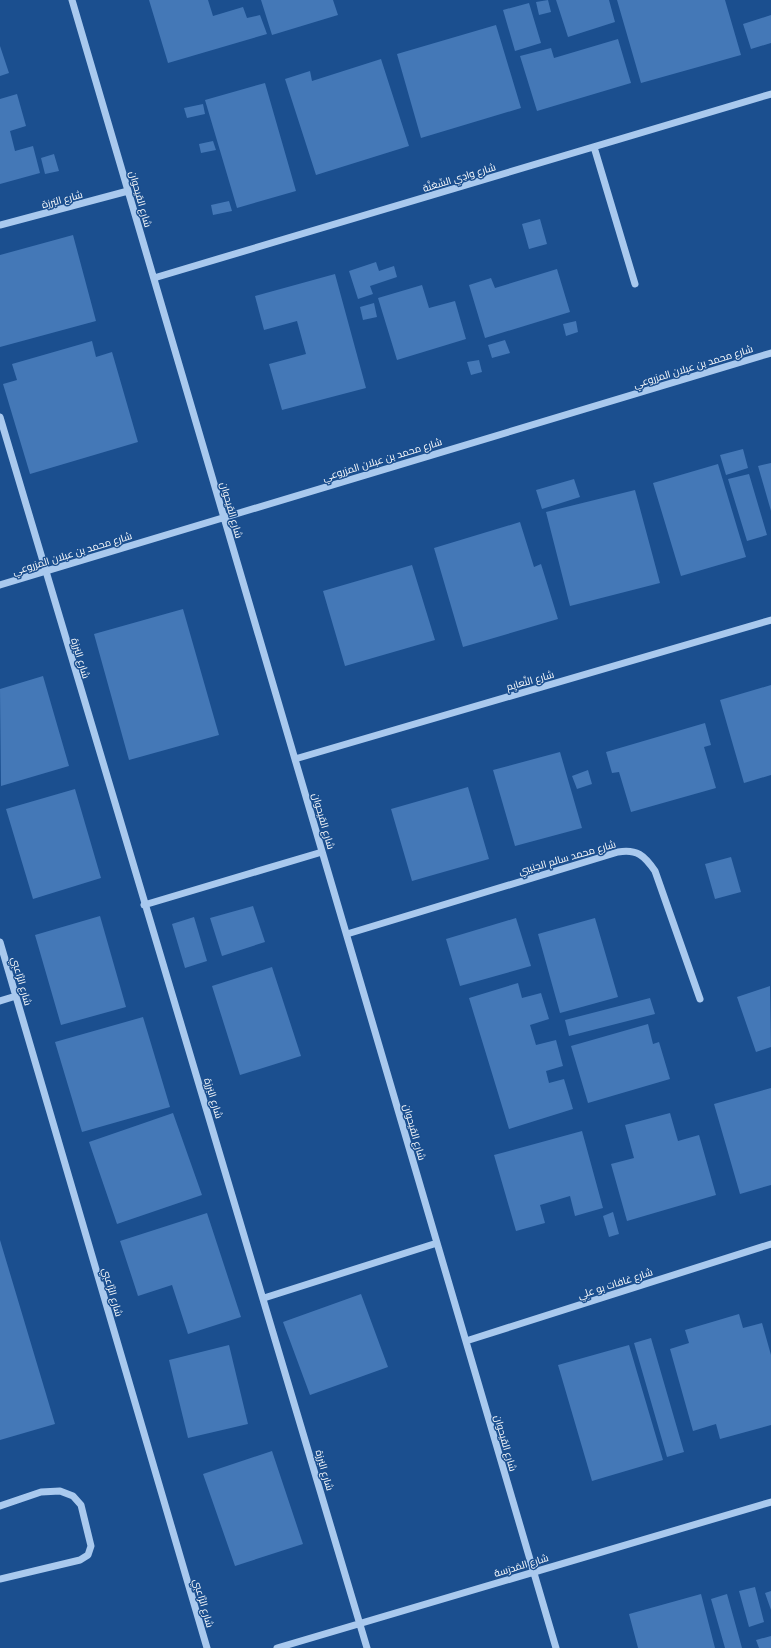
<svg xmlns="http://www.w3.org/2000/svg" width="771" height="1648" viewBox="0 0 771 1648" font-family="'Varela Round',Cairo,sans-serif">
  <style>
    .building { fill: #4478b7 }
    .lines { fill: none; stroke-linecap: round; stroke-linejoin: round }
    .minor { stroke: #a9c9ee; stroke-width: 7 }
    .labels { text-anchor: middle; stroke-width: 3; stroke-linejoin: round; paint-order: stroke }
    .street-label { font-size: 10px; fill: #fff; stroke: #1b4f8f }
  </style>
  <rect width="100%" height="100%" fill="#1b4f8f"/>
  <path class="building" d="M149,0h59l5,16 30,-9 4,11 13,-3 7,19 -99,29z
    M261,0h72l5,15 -66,20z
    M548,0l3,12 -12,3 -3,-13z
    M556,0h53l6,22 -47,15z
    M617,0h108l16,55 -100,28z
    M529,3l12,40 -26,8 -12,-41z
    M771,15v28l-20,6 -8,-25z
    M496,25l25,83 -100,30 -24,-84z
    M618,39l13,44 -94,28 -17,-55 31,-8 3,10z
    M0,46l9,27 -9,3z
    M381,59l28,87 -93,29 -31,-96 25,-8 2,10z
    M265,83l31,108 -59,17 -32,-108z
    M17,94l9,32 -16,5 5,20 18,-5 7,27 -40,11v-85z
    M203,104l2,10 -18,4 -3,-10z
    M213,141l3,9 -15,3 -2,-9z
    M54,154l5,17 -14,3 -4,-16z
    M229,201l3,10 -19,4 -2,-10z
    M540,219l7,25 -18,5 -7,-25z
    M73,235l23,86 -96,26v-92z
    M376,262l3,9 15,-5 3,11 -27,9 3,8 -15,5 -9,-28z
    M557,269l13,43 -85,26 -16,-53 22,-7 4,10z
    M335,274l31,114 -84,22 -13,-46 37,-10 -9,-33 -33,9 -9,-34z
    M422,285l7,23 26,-7 11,38 -69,21 -19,-62z
    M374,303l3,14 -14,3 -3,-13z
    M576,321l2,11 -12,4 -3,-12z
    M505,340l5,13 -18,5 -4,-13z
    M92,341l4,16 16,-5 26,90 -108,32 -27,-90 14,-4 -5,-16z
    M479,360l3,12 -11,3 -4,-13z
    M743,449l5,19 -22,7 -6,-20z
    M771,463v48l-13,-45z
    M718,464l28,93 -65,19 -28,-93z
    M749,474l18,61 -20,6 -19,-62z
    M574,479l6,18 -38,12 -6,-19z
    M635,490l25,93 -90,23 -24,-94z
    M520,522l14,45 7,-3 17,55 -95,28 -29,-99z
    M412,565l23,75 -90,26 -22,-75z
    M183,609l36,126 -90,25 -35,-126z
    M43,676l26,90 -68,20 -1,-97z
    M771,685v90l-27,8 -24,-83z
    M705,723l6,22 -7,2 12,41 -85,24 -12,-40 -7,1 -6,-21z
    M560,752l22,76 -67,18 -22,-76z
    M588,770l4,14 -15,5 -5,-13z
    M468,787l21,72 -77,22 -21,-72z
    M75,789l26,89 -68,21 -27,-90z
    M731,857l10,35 -26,7 -10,-35z
    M253,906l12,36 -43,14 -12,-38z
    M100,916l26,91 -65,18 -26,-90z
    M194,917l13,44 -22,7 -13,-44z
    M516,918l15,48 -71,20 -14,-47z
    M595,918l23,79 -58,16 -22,-79z
    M272,967l29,89 -61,19 -28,-89z
    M518,983l4,15 19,-5 8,26 -19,6 6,20 20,-5 7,26 -17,5 3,12 15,-4 9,30 -64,20 -40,-131z
    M770,986l1,61 -15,5 -19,-55z
    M650,998l5,16 -86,22 -4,-16z
    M143,1017l27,90 -88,25 -27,-90z
    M648,1024l5,20 6,-2 11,37 -82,24 -17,-57z
    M771,1088v97l-31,9 -26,-90z
    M173,1113l29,82 -85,29 -28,-82z
    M670,1113l8,28 21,-6 17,60 -89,26 -16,-57 23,-6 -9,-33z
    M582,1131l21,77 -28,8 -5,-20 -30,9 5,18 -29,8 -22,-76z
    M613,1212l6,22 -10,3 -6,-21z
    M207,1213l34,104 -53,17 -16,-49 -34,11 -18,-55z
    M0,1240l55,184 -55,16z
    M361,1294l27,73 -78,28 -27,-73z
    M739,1314l4,14 19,-5 9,32v70l-51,14 -4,-15 -23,7 -23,-82 19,-6 -4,-13z
    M651,1338l33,114 -17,5 -33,-114z
    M229,1345l19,79 -60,14 -19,-78z
    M629,1345l34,115 -71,21 -34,-116z
    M272,1451l31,93 -68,22 -32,-92z
    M755,1587l9,35 -15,5 -10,-36z
    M771,1591v19l-6,-17z
    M701,1594l14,54h-77l-9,-34z
    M727,1594l15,54h-17l-14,-49z
    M771,1636v12h-12l-3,-8z"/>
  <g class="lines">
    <path class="minor" d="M72,0l484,1648
      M594,147l41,137
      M0,225l128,-34
      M154,278l617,-184
      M0,417l367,1231
      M0,585l771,-232
      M295,759l476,-139
      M144,905l178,-53
      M347,934l271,-82c19,-3 26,3 37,19l45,128
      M0,942l207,706
      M0,1001l16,-5
      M264,1298l173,-55
      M466,1341l305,-97
      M0,1506l41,-14 19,-1 13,5 8,9 10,41 -3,9 -8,5 -80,19
      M277,1648l494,-146"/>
  </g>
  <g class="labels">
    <g class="street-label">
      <text transform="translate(459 177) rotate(-17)" y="4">شارع وادِي السِّعَنَّة</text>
      <text transform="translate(62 199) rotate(-15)" y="4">شارع البَرزة</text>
      <text transform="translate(141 199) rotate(74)" y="4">شارع القيحوان</text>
      <text transform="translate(693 366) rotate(-17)" y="4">شارع محمد بن عبلان المزروعي</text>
      <text transform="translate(382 459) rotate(-17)" y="4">شارع محمد بن عبلان المزروعي</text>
      <text transform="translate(232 510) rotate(74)" y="4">شارع القيحوان</text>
      <text transform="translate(72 553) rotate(-17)" y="4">شارع محمد بن عبلان المزروعي</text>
      <text transform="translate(81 658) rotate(73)" y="4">شارع البَرزة</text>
      <text transform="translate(530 680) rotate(-16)" y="4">شارع النَّعايِم</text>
      <text transform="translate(324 821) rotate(74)" y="4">شارع القيحوان</text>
      <text transform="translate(567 857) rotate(-16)" y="4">شارع محمد سالم الجنيبي</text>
      <text transform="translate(22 981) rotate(74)" y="4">شارع الرَّاعبِي</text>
      <text transform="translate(214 1098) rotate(73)" y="4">شارع البَرزة</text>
      <text transform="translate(415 1132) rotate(74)" y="4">شارع القيحوان</text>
      <text transform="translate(615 1283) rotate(-18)" y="4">شارع غافات بو علِي</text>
      <text transform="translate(113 1292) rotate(74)" y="4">شارع الرَّاعبِي</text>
      <text transform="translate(506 1443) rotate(74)" y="4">شارع القيحوان</text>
      <text transform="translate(325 1470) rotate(74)" y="4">شارع البَرزة</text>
      <text transform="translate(521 1565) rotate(-17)" y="4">شارع المَدرَسة</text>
      <text transform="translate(204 1603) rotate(74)" y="4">شارع الرَّاعبِي</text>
    </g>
  </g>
</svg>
